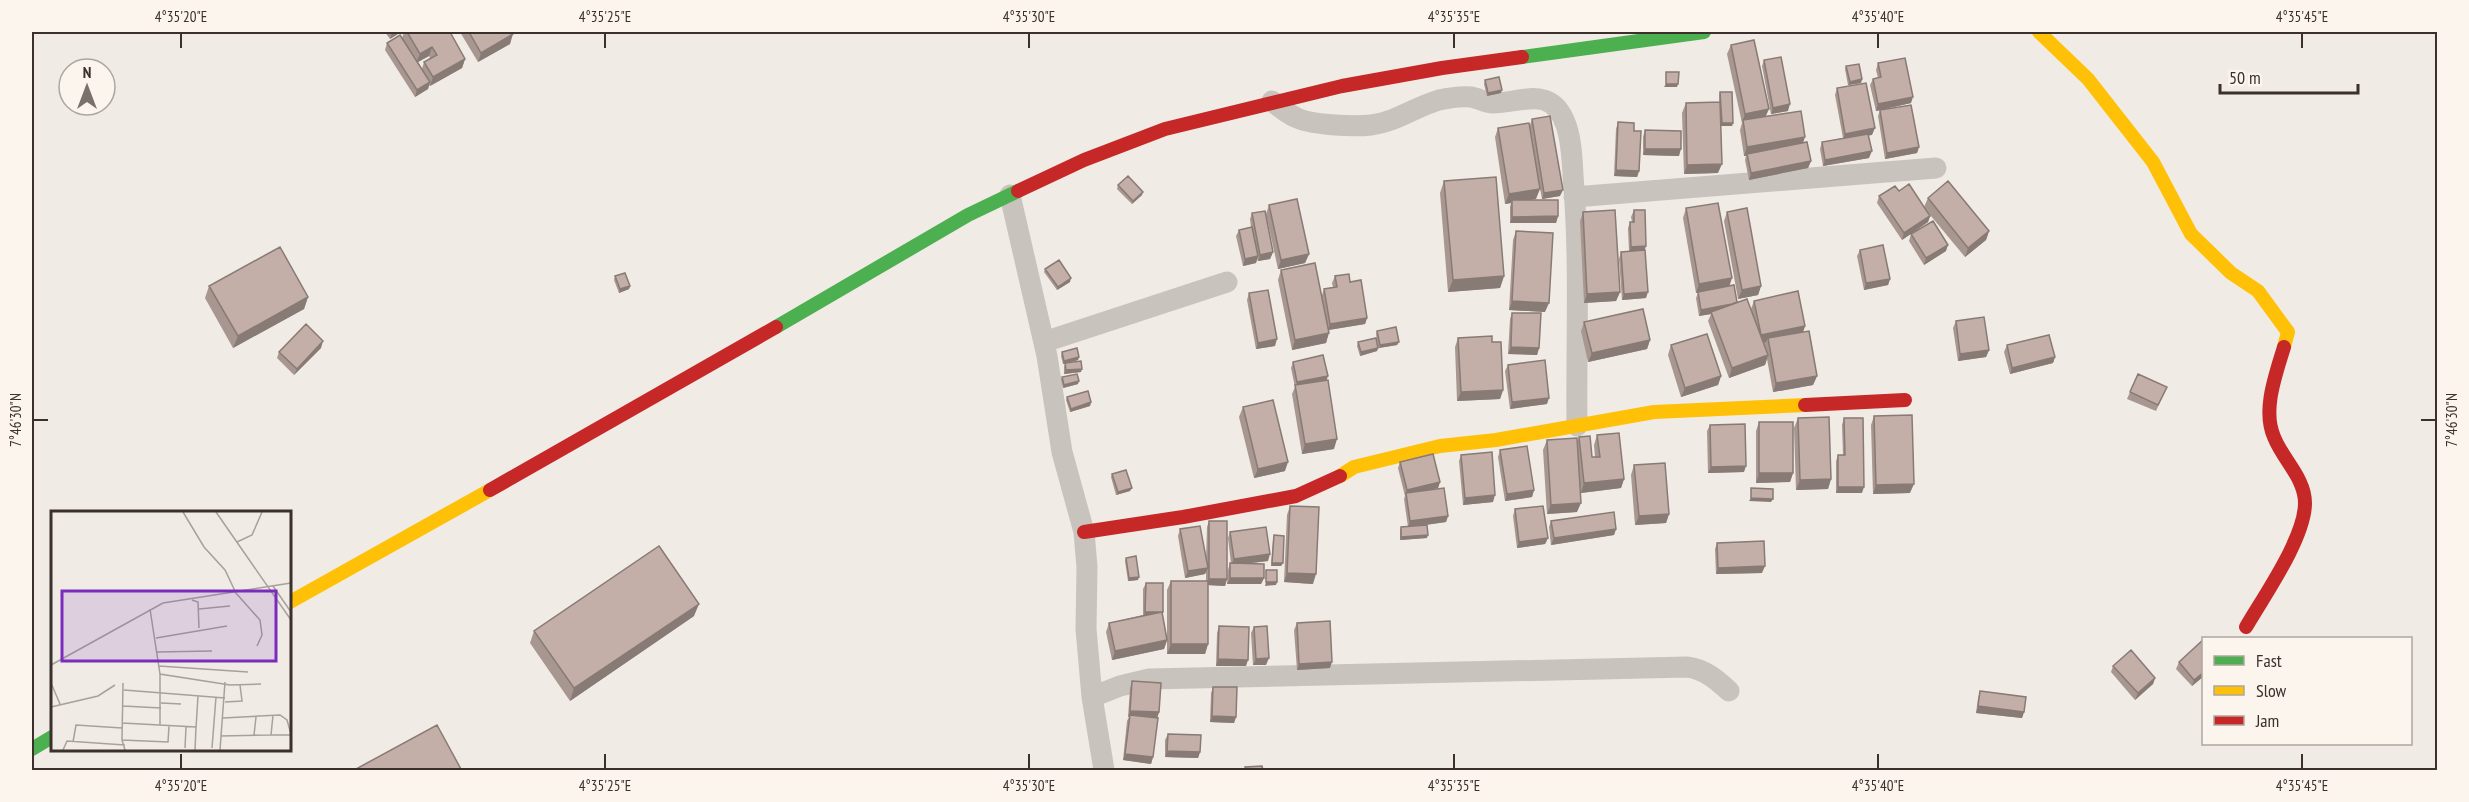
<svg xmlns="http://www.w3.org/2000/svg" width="2469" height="802" viewBox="0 0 2469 802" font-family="'PT Sans Narrow',sans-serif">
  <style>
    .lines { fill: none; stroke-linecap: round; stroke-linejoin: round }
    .street { stroke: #c9c3be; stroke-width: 21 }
    .fast { stroke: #4caf50; stroke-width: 14 }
    .slow { stroke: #ffc107; stroke-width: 14 }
    .jam { stroke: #c62828; stroke-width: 14 }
    .wall { fill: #a89690; fill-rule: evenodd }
    .shaded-wall { fill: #887a75 }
    .building { fill: #c3afa7; stroke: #887a75; stroke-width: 1.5 }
    .ticks { fill: none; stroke: #3b302b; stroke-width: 2 }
    .inset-road { fill: none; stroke: #a8a09b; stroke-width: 1.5 }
    .view { fill: #7b2cbf; fill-opacity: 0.15; stroke: #7b2cbf; stroke-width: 3 }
    .inset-edge { fill: none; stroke: #3b302b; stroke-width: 3 }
    .neatline { fill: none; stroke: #3b302b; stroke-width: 2 }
    .ticks-label { font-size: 15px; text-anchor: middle; fill: #3b302b }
  </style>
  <rect width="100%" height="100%" fill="#f0ebe5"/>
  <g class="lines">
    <path class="street" d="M1272,101c7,6 15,12 23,16 14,8 59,10 76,8 25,-3 44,-18 68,-25 9,-2 22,-4 32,-3 7,1 14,6 22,6 28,0 59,-19 73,22 7,20 6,43 8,64 6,78 2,158 3,237
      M1010,195l37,161 15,96 22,80 3,35 -1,62 6,68 12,73
      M1574,197l362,-29
      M1044,342l183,-60
      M1092,697l28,-11 29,-7 538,-12c17,2 29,12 42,24"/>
    <path class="fast" d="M1522,57l182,-25
      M776,327l192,-112 50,-24
      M32,749l20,-12"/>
    <path class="slow" d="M2039,32l49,47 65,83 38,72 40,39 27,18 30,41 -4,15
      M1340,476l14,-9 86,-21 56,-6 158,-28 151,-7
      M290,602l200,-112"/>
    <path class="jam" d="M1018,191l66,-31 81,-31 177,-43 100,-18 80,-11
      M1805,405l100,-5
      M490,490l286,-163
      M1084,532l99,-15 113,-21 44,-20
      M2246,627c18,-31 59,-89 59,-124 0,-25 -22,-43 -31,-66 -12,-27 2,-63 10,-90"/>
  </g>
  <path class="wall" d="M385,32h16l-11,7z
    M404,32h46l15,27 -3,9 -32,18 -1,-1 -1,4 -13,8 -30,-47 2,-7 15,-5zM429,56l1,2 -6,4 -2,7 -4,-7z
    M460,32h52l-2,12 -32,18z
    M1731,45l35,71 37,26 8,19 -3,7 -59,12 -4,-20 1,-4h-2l-4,-26 2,-7 -15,-69z
    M1764,60l24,51 -17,3 -9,-48z
    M1878,63l33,40 -35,8 -6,-26 3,-6 5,-1 -2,-8z
    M1846,66l16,13 -1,4 -13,2 -3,-16z
    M1485,80l16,13 -14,3 -3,-12z
    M1837,88l35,47h-3v23l-46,8 -3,-17 2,-7 21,-4 -8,-43z
    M1720,92l13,31 -1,3h-11l-3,47 -34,1 -2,-61 4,-10 33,-1v-7z
    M1880,110l39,37 -2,6 -32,6 -7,-43z
    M1532,119l28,77 -18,3 -5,-26 -1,26 -9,1 31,16 -2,7h-46v-16l1,-4 -6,1 -10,-67 3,-9 32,-3z
    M1618,122l16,9 5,40 -2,6 -23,-1 2,-47z
    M1645,130l34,26 -36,-1v-18z
    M1444,181l60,95 -4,12 -52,4 -8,-99z
    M1118,185l24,10 -10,9 -15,-15z
    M1899,191l25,16 4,-9 61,33 -3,9 -21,17 -39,-47 4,6 -2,6 -26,18 -25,-37 2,-7z
    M1269,205l40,49 -4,9 -27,6 -12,-55z
    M1686,208l51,94 14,7 3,-8 51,25 -2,6 14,44 -4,9 -40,7 -6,-33 -2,6 -36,13 -21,-57 3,-7 -12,2 -3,-18 2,-5h-2l-13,-75z
    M1634,210l11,40 1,48 -24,2 -3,-41 2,-7 8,-1 -1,-23 2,-6h2l-1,-5z
    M1583,212l37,80 -4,9 -32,2 -4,-82z
    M1727,212l34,74 -3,9 -20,4 -14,-78z
    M1252,213l21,39 -3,7 -12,2 -1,-2 -1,4 -13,3 -7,-30 3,-6 12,-3 -1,-8z
    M1516,231l29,81 -36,-2 4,-70z
    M1911,234l35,17 -22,14 -15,-24z
    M1860,250l30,29 -2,6 -24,5 -7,-34z
    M1045,269l25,13 -13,8 -13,-18z
    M1281,270l41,25 2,-6 9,-2 -1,-4 3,-7 15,6 17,36 -2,6 -36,6 -3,13 -34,7 -14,-70z
    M615,276l15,10 -1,3 -10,4 -5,-13z
    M209,286l99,11 -4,12 -71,39 -28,-50z
    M1249,293l26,53 -19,3 -9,-49z
    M1512,313l27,35 -2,7 -29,-1 2,-35z
    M1956,321l33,29 -3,7 -28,4 -5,-33z
    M1584,322l66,18 -3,9 -59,13 -7,-31z
    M1377,331l22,11 -2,3 -19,3 -1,3 -17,5 -3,-10 1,-4 20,5 -2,-13z
    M1458,338l34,4 11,48 -3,9 -43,2 -2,-54z
    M1671,345l50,31 -3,9 -37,12 -13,-42z
    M2007,345l48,12 -2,6 -43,11 -6,-22z
    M321,348l-27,27 -17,-17 2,-6z
    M1062,352l17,5 -1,3 -10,3 13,9 -17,2v-7l1,-3h-2l-2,-8z
    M1293,362l33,18 8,69 -32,5 -10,-60 3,-7 -4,-19z
    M1508,365l39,39 -37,5 -5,-38z
    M1062,377l16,7 -15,4 -2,-8z
    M2167,387l-11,24 -29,-12 3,-7z
    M1067,397l24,5 -1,4 -20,6 -4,-12z
    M1243,407l42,64 -31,7 -15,-61z
    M1874,416l36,77 -37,1 -2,-69z
    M1798,418l33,61 -3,10 -32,1 -2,-62z
    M1844,418l18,75h-26v-32l2,-6h5l-1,-30z
    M1759,422l34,51 -3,9 -34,1v-52z
    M1710,425l34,47 -36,1 -1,-42z
    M1597,435l27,44 -3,9 -40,5 -2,-14 -2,33 -30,2 -4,-64 4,-10 30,3 2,-6 13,20h3l-1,-12z
    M1500,450l34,40 -2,7 -27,4 -7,-44z
    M1461,455l32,47 -30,3 -4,-44z
    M1400,462l40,20 -2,6 -6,1 16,27 -2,6 -26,4 7,12 -27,2v-9l1,-4h7l-4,-28 1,-3 -7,-28z
    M1634,465l35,49 -3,9 -31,2 -4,-50z
    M1112,474l18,17 -14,4 -5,-18z
    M1290,506l23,78 -29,-2 3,-67z
    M1515,509l33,29 -3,6 -28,4 -4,-32z
    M1209,521l18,58 -2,7 -17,-1v59l-3,10h-38v-13l-3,8 -52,11 -6,-28 3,-9 34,-8v-26l3,-6 16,31 5,24v-48l4,-9h35v-10l-1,3 -20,4 -7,-42 2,-7 26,32 1,-34z
    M1551,521l65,8 -2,6 -63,10 -2,-18z
    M1230,532l38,29 -22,3 18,14 -3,6h-34l1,-14 2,-7h1l-3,-25z
    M1274,535l9,28 -2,3h-10l2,-27z
    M1717,543l45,30 -46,1 -1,-25z
    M1126,558l12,22 -10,1 -3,-20z
    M694,616l-124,85 -40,-58 4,-12z
    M1297,623l33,45 -33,2 -3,-40z
    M1219,626l27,40h-30l1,-33z
    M1254,627l12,38h-13l-2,-32z
    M2179,662l25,14 -12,10 -16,-17z
    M2113,666l42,12 -2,6 -18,16 -24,-28z
    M1132,681l27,31 -2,6 -4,39 -2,7 -28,-4 4,-39 2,-4h-1l2,-29z
    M1213,687l23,30 -2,6 -24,-1 1,-29z
    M1980,691l44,21 -2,6 -46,-5 2,-15z
    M1168,734l32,18 -2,6 -33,-1v-17z"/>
  <path class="shaded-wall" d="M393,32h8l-11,7 2,-6z
    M1938,32h15l-1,2h-15z
    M513,34l-3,10 -32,18 3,-9z
    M432,47l-3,9 -13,7 4,-9z
    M465,59l-3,9 -32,18 3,-9z
    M1862,79l-1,4 -13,2 2,-3z
    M430,82l-2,7 -13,8 2,-7z
    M1666,84h12l-1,3h-13z
    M1502,90l-1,3 -14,3 1,-3z
    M1913,97l-2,6 -35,8 2,-7z
    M1790,104l-2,7 -17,3 2,-6z
    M1769,109l-4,9 -22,2 -1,3 3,-9z
    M1722,123h11l-1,3h-12z
    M1875,128l-3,7 -29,5 2,-6z
    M1805,137l-3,9 -55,8 -1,2h-2l3,-9z
    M1919,147l-2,6 -32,6 2,-6z
    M1645,149h36l-2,7 -36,-1z
    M1872,151l-3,7 -46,8 2,-6z
    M1811,161l-3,7 -59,12 2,-7z
    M1722,164l-4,9 -34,1 3,-9z
    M1616,170l23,1 -2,6 -23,-1z
    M1540,189l-4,10 -24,4v-3l-1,3 -6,1 4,-10z
    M1563,190l-3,6 -18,3 2,-6z
    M1143,192l-1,3 -10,9 1,-3z
    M1558,216l-2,7h-46l2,-6z
    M1930,216l-2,6 -26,18 2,-7z
    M1989,231l-3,9 -21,17 3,-9z
    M1948,245l-2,6 -22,14 2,-7z
    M1646,246l-2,6 -15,1 2,-6z
    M1273,252l-3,7 -12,2 2,-6z
    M1309,254l-4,9 -27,6 3,-9z
    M1258,256l-2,7 -13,3 2,-7z
    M1504,276l-4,12 -52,4 5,-12z
    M1071,278l-1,4 -13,8 1,-3z
    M1732,278l-3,9 -33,6 3,-9z
    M1890,279l-2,6 -24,5 2,-7z
    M630,286l-1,3 -10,4 1,-4z
    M1761,286l-3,9 -20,4 4,-9z
    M1620,292l-4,9 -32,2 3,-9z
    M1648,292l-2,6 -24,2 2,-6z
    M308,297l-4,12 -71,39 5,-12z
    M1512,301l37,2 -4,9 -36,-2z
    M1737,303l-26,9v2l-12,2 2,-6z
    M1367,318l-2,6 -37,6 2,-6z
    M1805,326l-3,9 -34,3 -2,4 -8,2 3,-9z
    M1329,333l-3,10 -34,7 3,-10z
    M1277,339l-2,7 -19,3 2,-6z
    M1650,340l-3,9 -59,13 4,-9z
    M323,341l-2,7 -27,27 3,-6z
    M1399,342l-2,3 -18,3 1,-3z
    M1511,347l28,1 -2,7 -29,-1z
    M1378,348l-1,3 -17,5 1,-4z
    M1989,350l-3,7 -28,4 2,-7z
    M1768,355l-3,10 -36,13 3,-10z
    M1079,357l-1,3 -15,4 1,-3z
    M2055,357l-2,6 -43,11 2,-6z
    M1082,369l-1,3 -17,2 2,-4z
    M1328,376l-2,6 -30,5 1,-5z
    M1721,376l-3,9 -37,12 4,-9z
    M1817,376l-4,9 -40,7 3,-9z
    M1079,381l-1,3 -15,4 1,-3z
    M1503,390l-3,9 -43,2 4,-9z
    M1549,398l-2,6 -37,5 2,-7z
    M1091,402l-1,4 -20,6 1,-3z
    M1337,439l-3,10 -32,5 3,-10z
    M1288,462l-3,9 -31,7 4,-9z
    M1746,466l-2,6 -36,1 3,-6z
    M1759,473h34l-3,9 -34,1z
    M1624,479l-3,9 -40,5 3,-10z
    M1831,479l-3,10 -32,1 4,-10z
    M1440,482l-2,6 -31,8 -1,-3 -1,3 2,-6z
    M1914,484l-4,9 -37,1 3,-9z
    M1838,487h26l-2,6h-26z
    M1132,488l-2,3 -14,4 2,-3z
    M1534,490l-2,7 -27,4 2,-7z
    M1495,495l-2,7 -30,3 2,-7z
    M1751,498l22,1 -2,3 -22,-1z
    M1581,503l-4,9 -30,2 4,-9z
    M1669,514l-3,9 -31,2 4,-9z
    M1448,516l-2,6 -38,5 2,-6z
    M1616,529l-2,6 -63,10 3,-7z
    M1428,535l-1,3 -27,2 1,-3z
    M1548,538l-3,6 -28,4 2,-6z
    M1270,554l-2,7 -37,4 3,-6z
    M1272,563h11l-2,3h-10z
    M1765,566l-3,7 -46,1 2,-6z
    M1208,568l-3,6 -20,4 3,-7z
    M1287,573l29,1 -3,10 -29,-2z
    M1139,577l-1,3 -10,1 1,-3z
    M1230,578h34l-3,6h-34z
    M1209,579h18l-2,7 -19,-1z
    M1266,582h11l-1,3 -11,1z
    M699,604l-5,12 -124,85 4,-13z
    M1145,612h18l-2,6h-18z
    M1167,640l-3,9 -52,11 3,-9z
    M1171,644h37l-3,10h-38z
    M1269,658l-3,7h-13l3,-6z
    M1218,659l30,1 -2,6h-30z
    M1332,662l-2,6 -33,2 2,-6z
    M2204,672v4l-12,10 2,-6z
    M2155,678l-2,6 -18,16 3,-7z
    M1978,706l46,6 -2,6 -46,-5z
    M1130,711l29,1 -2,7 -27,-4 -2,2z
    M1212,716l24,1 -2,6 -24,-1z
    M1167,751l33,1 -2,6 -33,-1z
    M1125,754l28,3 -2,7 -28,-4z"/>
  <path class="building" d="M407,32h43l15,27 -32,18 -9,-15 13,-7 -5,-8 -12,7z
    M469,32h43l1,2 -32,19z
    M400,35l30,47 -13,8 -30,-47z
    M1754,40l15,69 -24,5 -14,-69z
    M1781,57l9,47 -17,4 -9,-48z
    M1905,58l8,39 -35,7 -5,-25 8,-2 -3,-14z
    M1859,64l3,15 -12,3 -4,-16z
    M1666,72h13l-1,12h-12z
    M1499,77l3,13 -14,3 -3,-13z
    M1866,83l9,45 -30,6 -8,-46z
    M1720,92h12l1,31h-11z
    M1720,102l2,62 -35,1 -1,-62z
    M1911,105l8,42 -32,6 -7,-43z
    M1801,111l4,26 -58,10 -4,-27z
    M1550,116l13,74 -19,3 -12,-74z
    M1618,122l16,1v8h7l-2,40 -23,-1z
    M1529,123l11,66 -31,5 -11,-66z
    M1645,130l36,1v18h-36z
    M1868,134l4,17 -47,9 -3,-18z
    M1807,142l4,19 -60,12 -4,-19z
    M1128,176l15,16 -10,9 -15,-16z
    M1496,177l8,99 -51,4 -9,-99z
    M1948,181l41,50 -21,17 -40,-50z
    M1909,184l21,32 -26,17 -25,-37 16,-10 4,5z
    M1297,199l12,55 -28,6 -12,-55z
    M1512,200h46v16l-46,1z
    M1718,203l14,75 -33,6 -13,-76z
    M1747,208l14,78 -19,4 -15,-78z
    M1615,210l5,82 -33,2 -4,-82z
    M1634,210h11l1,36 -15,1 -1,-25h4z
    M1265,211l8,41 -13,3 -8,-42z
    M1933,221l15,24 -22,13 -15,-24z
    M1252,227l6,29 -13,3 -6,-29z
    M1516,231l37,2 -4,70 -37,-2z
    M1883,245l7,34 -24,4 -6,-33z
    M280,247l28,50 -70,39 -29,-50z
    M1645,250l3,42 -24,2 -3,-42z
    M1059,260l12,18 -13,9 -13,-18z
    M1315,263l14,70 -34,7 -14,-70z
    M625,273l5,13 -10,3 -5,-13z
    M1349,274l1,8 11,-2 6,38 -37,6 -6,-35 13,-2 -2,-11z
    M1734,285l3,17 -5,2 -31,6 -3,-18z
    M1268,290l9,49 -19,4 -9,-50z
    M1798,291l7,35 -44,9 -7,-34z
    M1747,299l21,56 -36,13 -21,-56z
    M1643,309l7,31 -58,13 -8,-31z
    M1512,313h29l-2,35 -28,-1z
    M1984,317l5,33 -29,4 -4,-33z
    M306,324l17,17 -26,28 -18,-17z
    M1396,327l3,15 -19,3 -3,-14z
    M1809,331l8,45 -41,7 -8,-45z
    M1707,334l14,42 -36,12 -14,-43z
    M2049,335l6,22 -43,11 -5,-23z
    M1492,336v6h9l2,48 -42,2 -3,-54z
    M1376,338l2,10 -17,4 -3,-10z
    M1077,348l2,9 -15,4 -2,-9z
    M1323,355l5,21 -31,6 -4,-20z
    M1545,360l4,38 -37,4 -4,-37z
    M1081,361l1,8 -16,1 -1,-7z
    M1077,374l2,7 -15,4 -2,-8z
    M2138,374l29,13 -9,18 -28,-13z
    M1328,380l9,59 -32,5 -10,-59z
    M1088,391l3,11 -20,7 -4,-12z
    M1273,400l15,62 -30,7 -15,-62z
    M1912,415l2,69 -38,1 -2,-69z
    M1829,417l2,62 -31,1 -2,-62z
    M1844,418h19l1,69h-26v-32h7z
    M1759,422h34v51h-34z
    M1745,424l1,42 -35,1 -1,-42z
    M1619,433l5,46 -40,4 -5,-46 11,-1 2,21h8l-3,-22z
    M1577,438l4,65 -30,2 -4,-65z
    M1527,446l7,44 -27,4 -7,-44z
    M1492,452l3,43 -30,3 -4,-43z
    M1433,454l7,28 -33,8 -7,-28z
    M1665,463l4,51 -30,2 -5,-51z
    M1126,470l6,18 -14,4 -6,-18z
    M1444,488l4,28 -38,5 -4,-28z
    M1751,488l22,1v10l-22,-1z
    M1290,506l29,1 -3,67 -29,-1z
    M1543,506l5,32 -29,4 -4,-33z
    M1614,512l2,17 -62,9 -3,-17z
    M1209,521h18v58h-18z
    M1427,525l1,10 -27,2v-10z
    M1200,526l8,42 -20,3 -8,-42z
    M1266,527l4,27 -36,5 -4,-27z
    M1274,535l10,1 -1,27h-11z
    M1764,541l1,25 -47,2 -1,-25z
    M659,546l40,58 -125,84 -40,-57z
    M1136,556l3,21 -10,1 -3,-20z
    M1230,563l34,1v14h-34z
    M1266,570h11v12h-11z
    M1171,581h37v63h-37z
    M1146,583h17v29h-18z
    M1162,612l5,28 -52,11 -6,-28z
    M1330,621l2,41 -33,2 -2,-41z
    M1219,626l30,1 -1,33 -30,-1z
    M1267,626l2,32 -13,1 -2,-32z
    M2204,639v33l-10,8 -15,-18z
    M2131,650l24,28 -17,15 -25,-27z
    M1132,681l29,2 -2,29 -29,-1z
    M1213,687h24l-1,30 -24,-1z
    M1980,691l46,6 -2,15 -46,-6z
    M1130,715l28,3 -5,39 -28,-3z
    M437,725l25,46h-105l-1,-2z
    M1168,734l33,1 -1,17 -33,-1z
    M1262,766l1,5h-17l-1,-4z
    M1395,769l32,1v1h-32z"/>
  <path class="ticks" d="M181,33v15M605,33v15M1029,33v15M1454,33v15M1878,33v15M2302,33v15M33,420h15M2421,420h15M181,754v15M605,754v15M1029,754v15M1454,754v15M1878,754v15M2302,754v15"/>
  <g transform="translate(51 511)">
    <rect width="240" height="240" fill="#f0ebe5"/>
    <path class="inset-road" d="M132,1l21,35 21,23 10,21M165,1l75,108M186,31l15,-7 10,-23M222,75l18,26M184,81l25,28 2,15 -5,11M141,89l6,2 1,26M99,98l10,65 70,11 31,-1M148,98l31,-3M105,127l71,-12M106,141l55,-1M0,154l112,-62 128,-20M108,155l89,6M109,163v52M0,172l9,21M72,172l-1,57 3,10M73,179l101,8M174,191l17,-1 -2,-16M110,192l20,1M72,195l38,2M0,196l47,-11 17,-11M172,207l57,-3 7,5 4,14M71,212l74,4 -1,23M145,217l2,-32M203,224l2,-18M220,224h20M170,225l50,-1 2,-20M71,229l46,2 1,-16M22,231l3,-17 46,3M134,237l1,-21M161,237l4,-51M12,239l4,-9 58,4M169,239l5,-68"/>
    <path class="view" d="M11,80h214v70h-214z"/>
    <rect width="240" height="240" class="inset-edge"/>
  </g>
  <rect width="2469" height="802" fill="none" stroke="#fbf5ee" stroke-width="66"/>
  <rect x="2202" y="637" width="210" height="108" fill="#fbf5ee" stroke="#aea6a0" stroke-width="1.5"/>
  <rect x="2214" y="656" width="30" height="9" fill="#4caf50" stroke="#aea6a0" stroke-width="1.5"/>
  <text x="2256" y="667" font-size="18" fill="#3b302b">Fast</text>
  <rect x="2214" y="686" width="30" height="9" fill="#ffc107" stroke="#aea6a0" stroke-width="1.5"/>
  <text x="2256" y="697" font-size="18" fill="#3b302b">Slow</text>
  <rect x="2214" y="716" width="30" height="9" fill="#c62828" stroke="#aea6a0" stroke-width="1.5"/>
  <text x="2256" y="727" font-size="18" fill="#3b302b">Jam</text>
  <g transform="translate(87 87)"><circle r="28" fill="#fbf5ee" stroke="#aea6a0" stroke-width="1.5"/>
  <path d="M0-4.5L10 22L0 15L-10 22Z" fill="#7a716c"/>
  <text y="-9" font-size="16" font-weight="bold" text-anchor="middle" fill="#3b302b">N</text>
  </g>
  <path d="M2220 84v9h138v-9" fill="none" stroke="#3b302b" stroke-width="3"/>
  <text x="2229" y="84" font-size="18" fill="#3b302b" stroke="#fbf5ee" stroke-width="4.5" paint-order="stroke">50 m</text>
  <rect x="33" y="33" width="2403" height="736" class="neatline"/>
  <g class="ticks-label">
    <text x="181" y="22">4°35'20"E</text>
    <text x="605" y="22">4°35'25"E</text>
    <text x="1029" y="22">4°35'30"E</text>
    <text x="1454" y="22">4°35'35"E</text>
    <text x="1878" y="22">4°35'40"E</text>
    <text x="2302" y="22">4°35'45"E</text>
    <text transform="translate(16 420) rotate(-90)" y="5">7°46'30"N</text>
    <text transform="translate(2452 420) rotate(-90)" y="5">7°46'30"N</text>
    <text x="181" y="791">4°35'20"E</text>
    <text x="605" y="791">4°35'25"E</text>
    <text x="1029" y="791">4°35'30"E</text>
    <text x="1454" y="791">4°35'35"E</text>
    <text x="1878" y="791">4°35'40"E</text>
    <text x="2302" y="791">4°35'45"E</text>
  </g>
</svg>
